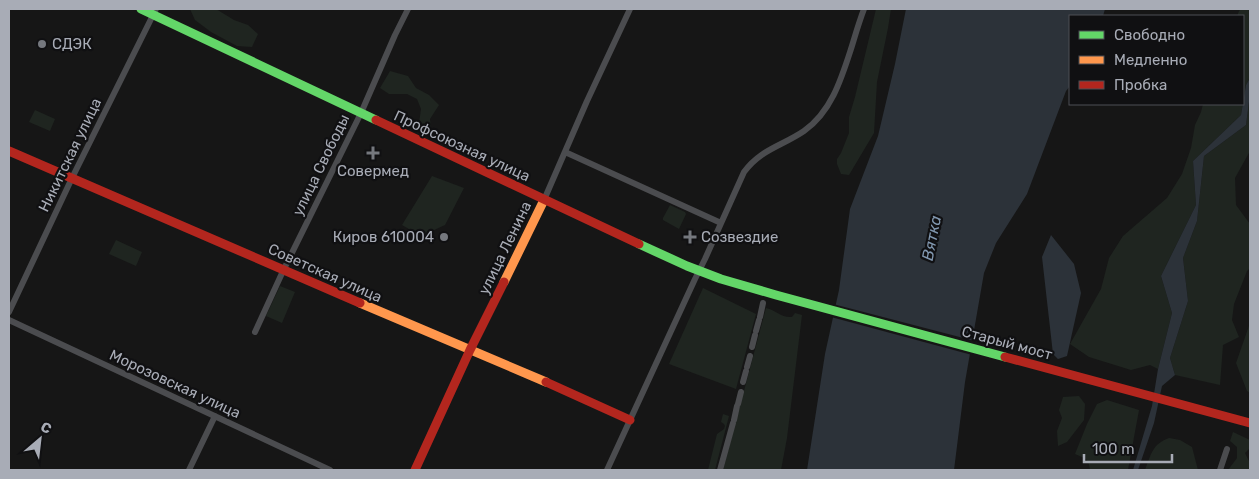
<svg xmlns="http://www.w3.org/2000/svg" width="1259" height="479" viewBox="0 0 1259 479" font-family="Rubik,sans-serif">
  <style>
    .green { fill: #1f2520 }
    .water { fill: #2c3239 }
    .pier { fill: #161616 }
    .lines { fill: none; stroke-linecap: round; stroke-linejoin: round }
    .street { stroke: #4b4c4f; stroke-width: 6 }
    .fast { stroke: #63d668; stroke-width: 9 }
    .slow { stroke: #ff974d; stroke-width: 9 }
    .jam { stroke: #b3261e; stroke-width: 9 }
    .poi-dot { fill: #75787e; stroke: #101012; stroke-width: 2 }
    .labels { text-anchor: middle; stroke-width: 4.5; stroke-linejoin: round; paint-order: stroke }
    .poi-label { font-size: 15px; fill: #a8acb6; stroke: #101012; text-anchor: start }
    .street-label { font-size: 15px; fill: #a8acb6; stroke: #101012 }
    .water-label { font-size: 16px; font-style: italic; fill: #8197af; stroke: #101012 }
  </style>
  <rect width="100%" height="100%" fill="#161616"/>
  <path class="green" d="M190,9h26l18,11 14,5 10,9 -6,13 -15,-1 -26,-14 -16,-12z
    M876,9h15l-3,19 -11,54 -3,51 -25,42 -8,-1 -4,-10v-5l4,-6 8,-20v-16l6,-20z
    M1240,9h10v69l-4,7 -5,30 -48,46 3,44 -35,71 11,37 -14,56 -8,-4 -19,5 -42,-13 -19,-13 31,-55 8,-31 14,-22 44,-38 15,-24 9,-26 4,-23 6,-13 2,-8h40v-88h-6z
    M390,71l18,5 8,12 13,7 10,10 -9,14 1,10 -4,3 -8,-9 2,-14 -4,-10 -10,-5h-18l-9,-6z
    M1250,94v57l-15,27 1,27 14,19v44l-3,3 -13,33 -2,16 7,17 -16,8 -3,40 -45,-10 -5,-17 18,-57 -5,-43 14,-37 7,-65 42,-31z
    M35,110l20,9 -5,12 -21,-9z
    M432,176l32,12 -19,37 -24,11 -19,-11z
    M670,205l15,7 1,2 -7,15 -16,-9v-2z
    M116,240l26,12 -6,14 -27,-12z
    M280,286l15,6 -13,31 -16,-7z
    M703,288l53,26 -20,75 -67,-25z
    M766,308c10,2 15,10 26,9l3,-4 7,2 -15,123 -6,32h-58z
    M1250,323v70l-3,-2 -11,-28z
    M1079,396l6,8 -1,16 -17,22 -9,4 -1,-15 5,-13 -3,-8 4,-13z
    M1107,400l32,10 -11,60h-38c-1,-11 -5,-12 -15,-16l12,-30 10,-20z
    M723,414l6,2 -14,54h-7l9,-36 7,-5 1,-3 -1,-2 -3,-2z
    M1233,432l17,8v8l-5,5 5,10v7h-22l9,-12v-11l-7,-6z
    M1169,438l11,2 12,7 6,23h-53c6,-15 7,-26 24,-32z"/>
  <path class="water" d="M906,9h199l-2,7h-33v70l-4,5 -39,103 -31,49 -12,30 -19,109 -11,88h-147l18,-116 14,-64 11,-81 28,-73 17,-72z
    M1250,78v16l-4,31 -42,31 -7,65 -14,37 5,43 -18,57 5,17 -13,11 -8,37 -16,47h-5l19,-64 6,-37 14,-56 -11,-37 35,-71 -3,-44 48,-46 5,-30z
    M1051,235l23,29 7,29 -14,63 -9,3 -5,-5 -11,-97z"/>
  <path class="pier" d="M833,304l142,37 -3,14 -141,-38z"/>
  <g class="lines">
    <path class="street" d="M565,152l156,71
      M544,200l43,-99 43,-92
      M9,312l63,-134 84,-169
      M760,317l3,-14
      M9,320l321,150
      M756,331l3,-11
      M255,332l28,-61 78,-158 34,-78 13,-26
      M752,347l3,-12
      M747,367l3,-11
      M743,382l3,-11
      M738,404l3,-12
      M734,420l3,-14
      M189,470l26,-54
      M607,470l88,-191 10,-20 39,-87c17,-23 38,-26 60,-41 27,-19 37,-51 47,-82 4,-13 8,-27 13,-40
      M720,470l13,-47
      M1220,470l7,-21"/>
    <path class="fast" d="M141,9l235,111
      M639,244l48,22 34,13 55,16 229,62"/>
    <path class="slow" d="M504,282l40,-82
      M360,303l186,79"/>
    <path class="jam" d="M376,120l263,124
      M9,151l351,152
      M1005,357l245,66
      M546,382l84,38
      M415,470l55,-120 34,-68"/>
  </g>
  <g class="poi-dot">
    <circle cx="42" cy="44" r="5"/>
    <path d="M370.5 145.5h5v5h5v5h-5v5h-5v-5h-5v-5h5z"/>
    <circle cx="444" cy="237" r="5"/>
    <path d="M687.5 229.5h5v5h5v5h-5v5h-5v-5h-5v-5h5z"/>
  </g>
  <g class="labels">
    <g class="poi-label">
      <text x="52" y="49">СДЭК</text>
      <text x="373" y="176" text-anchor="middle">Совермед</text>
      <text x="434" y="242" text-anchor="end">Киров 610004</text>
      <text x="701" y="242">Созвездие</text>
    </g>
    <g class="street-label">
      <text transform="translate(462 146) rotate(25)" y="5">Профсоюзная улица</text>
      <text transform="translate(70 155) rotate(-64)" y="5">Никитская улица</text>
      <text transform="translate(321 165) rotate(-64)" y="5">улица Свободы</text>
      <text transform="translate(505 248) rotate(-64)" y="5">улица Ленина</text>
      <text transform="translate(325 273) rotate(24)" y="5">Советская улица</text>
      <text transform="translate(1007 343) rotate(15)" y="5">Старый мост</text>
      <text transform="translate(175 384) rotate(25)" y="5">Морозовская улица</text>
    </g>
    <g class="water-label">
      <text transform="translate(931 238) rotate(-79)" y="6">Вятка</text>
    </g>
  </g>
  <rect width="1259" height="479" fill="none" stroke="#a8acb6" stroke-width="20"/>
  <rect x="1069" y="15" width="175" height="90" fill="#101012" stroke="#4d4e54"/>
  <rect x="1079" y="31" width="25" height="8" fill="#63d668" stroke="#4d4e54"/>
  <text x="1114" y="40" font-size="15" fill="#a8acb6">Свободно</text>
  <rect x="1079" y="56" width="25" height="8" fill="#ff974d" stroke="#4d4e54"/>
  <text x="1114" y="65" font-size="15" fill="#a8acb6">Медленно</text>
  <rect x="1079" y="81" width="25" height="8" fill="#b3261e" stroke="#4d4e54"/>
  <text x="1114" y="90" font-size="15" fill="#a8acb6">Пробка</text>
  <g transform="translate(40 439) rotate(28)" stroke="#101012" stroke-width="4" paint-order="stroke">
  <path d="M0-4L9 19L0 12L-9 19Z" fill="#a8acb6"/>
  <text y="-8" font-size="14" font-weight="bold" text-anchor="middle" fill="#a8acb6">С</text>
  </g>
  <path d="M1084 454v8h88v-8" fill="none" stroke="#a8acb6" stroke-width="2.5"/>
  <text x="1092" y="454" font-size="15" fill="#a8acb6" stroke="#101012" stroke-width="4" paint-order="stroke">100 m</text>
</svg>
